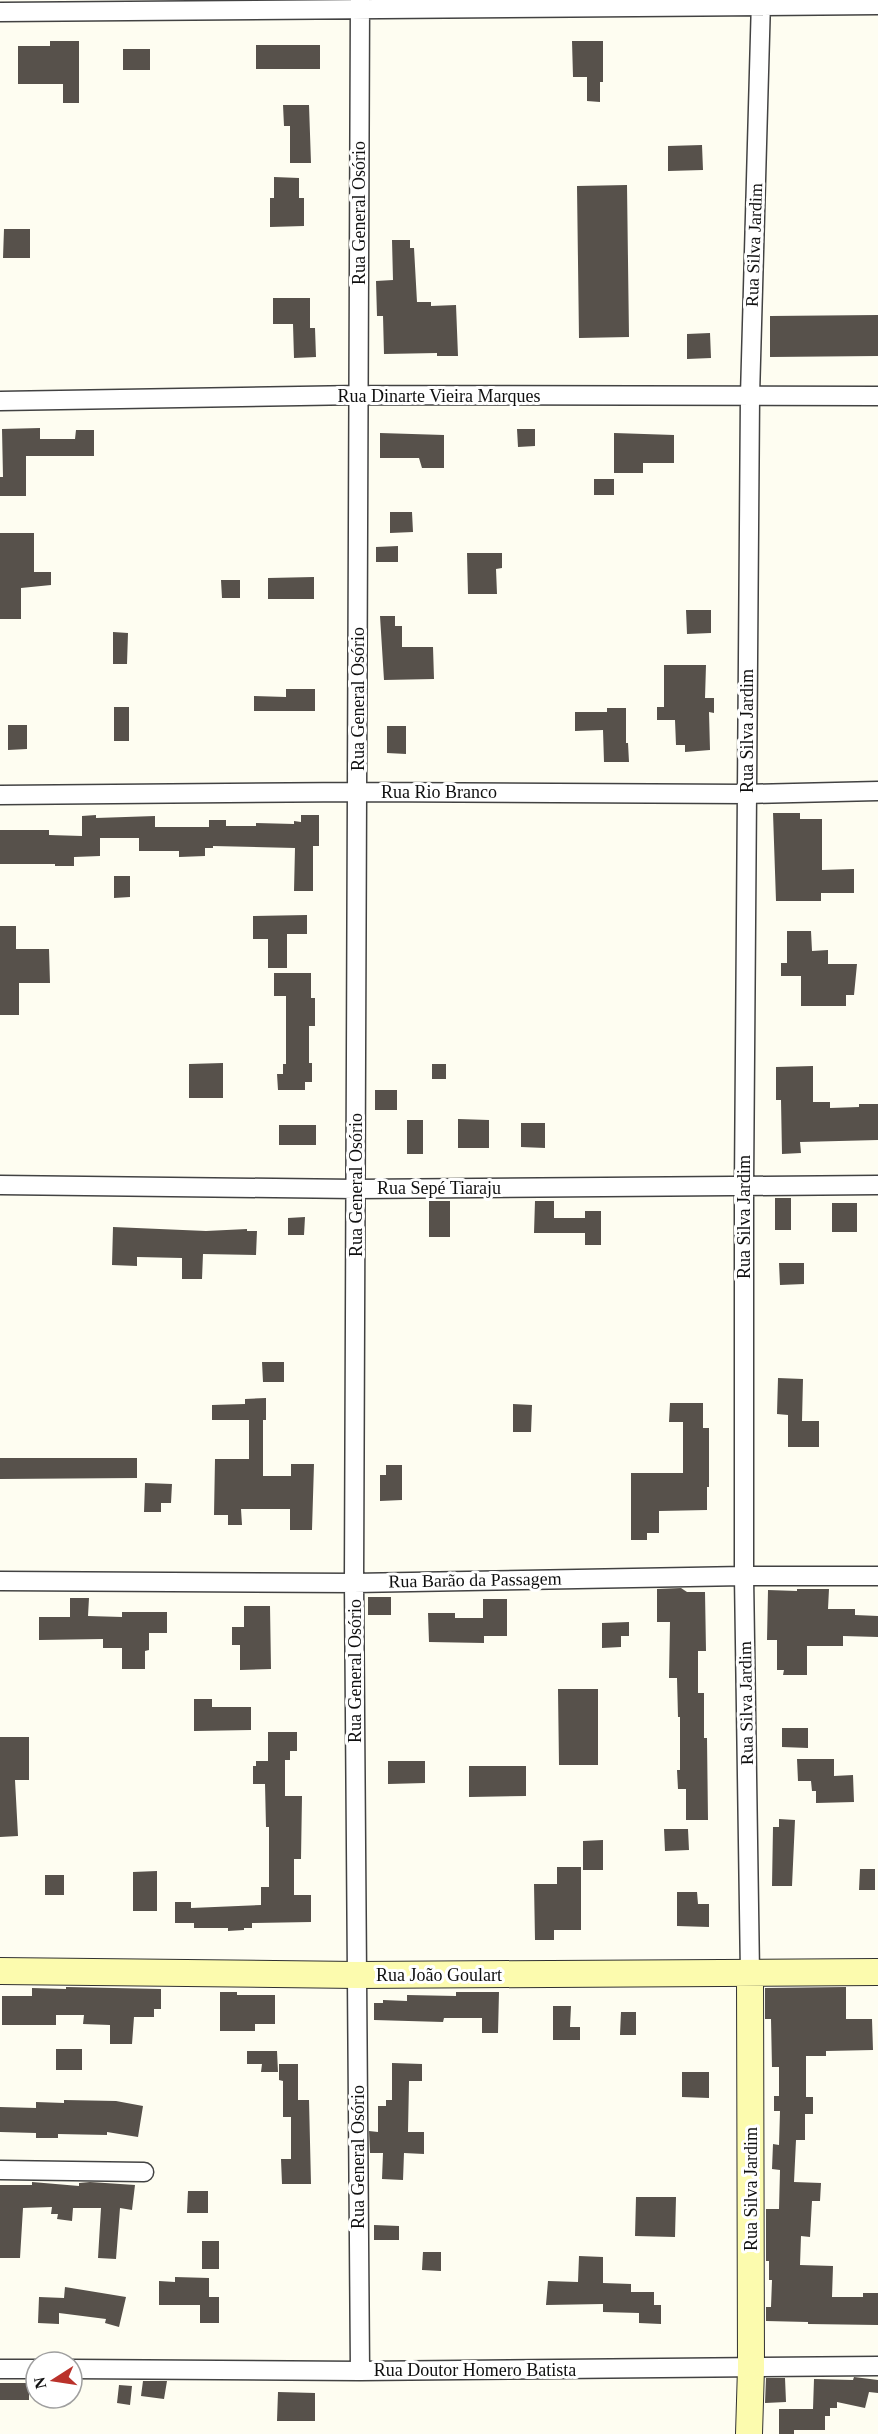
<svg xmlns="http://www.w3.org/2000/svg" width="878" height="2434" viewBox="0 0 878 2434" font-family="'Times New Roman',serif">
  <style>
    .building { fill: #57514b }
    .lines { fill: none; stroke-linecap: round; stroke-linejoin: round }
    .street-casing { stroke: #424242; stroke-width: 21 }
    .secondary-casing { stroke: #313131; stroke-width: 28 }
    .street { stroke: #fff; stroke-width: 18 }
    .secondary { stroke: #fcfbae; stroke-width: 26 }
    .labels { text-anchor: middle; stroke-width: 6; stroke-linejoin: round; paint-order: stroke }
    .street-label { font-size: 18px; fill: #0f0f0f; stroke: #fff }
  </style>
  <rect width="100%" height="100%" fill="#fefdf1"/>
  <path class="building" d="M50,41h29v62h-16v-19h-45v-38h32z
    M572,41h31v41h-3v20l-13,-1v-24h-14z
    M256,45h64v24h-64z
    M123,49h27v21h-27z
    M283,105h26l2,58h-21v-37h-6z
    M702,145l1,25 -35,1v-25z
    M274,177l25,1v20h5v28l-34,1v-29h4z
    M627,185l2,152 -50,1 -2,-152z
    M4,229h26v29h-27z
    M392,240h18v8h4l3,54h14v4l25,-1 2,51h-21v-3l-53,1 -1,-38h-6l-1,-35 17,-1z
    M273,298h37v30h5l1,29 -22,1 -1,-34h-20z
    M878,315v41l-108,1v-41z
    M710,333l1,25 -24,1v-25z
    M40,428v11h35l1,-9h18v26h-68v40h-26v-19h3l-1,-48z
    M517,429h18v17l-17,1z
    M380,433l64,2v33h-22l-3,-10h-39z
    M614,433l60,2v28h-31v10h-29z
    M594,479h20v16h-20z
    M390,512h22l1,20 -23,1z
    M0,533h34v39h17v13l-30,3v31h-21z
    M398,546v16h-22v-15z
    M467,553h35v15l-6,1 1,25h-29z
    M314,577v22h-46v-21z
    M221,580h19v18h-18z
    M686,610h25v23l-24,1z
    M380,616h15v10h7v21h31l1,32 -50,1z
    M113,632l15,1 -1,31h-14z
    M664,665h42l-1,33h9v15l-5,-1 1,38 -25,2v-7h-9l-1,-25h-18v-13h7z
    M286,689h29v22h-61v-15l32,1z
    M114,707h15v34h-15z
    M607,708h19v35h2l1,19h-25l-1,-32 -28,1v-19h32z
    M8,725h19v24l-19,1z
    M387,726h19v28l-19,-1z
    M773,813h27v6h22v51l32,-1v24h-33v8h-45z
    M96,815v3l59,-2v11h54v-7h17v6h30v-3l38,1v-3l7,1v-7h18v31h-6v45h-19l1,-43 -82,-2v2h-8v8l-26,1v-6h-40v-13h-39v18l-26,1v9h-19v-2h-55v-34h49v5l33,1v-20z
    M114,876h16v21l-16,1z
    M307,915v19h-20v34h-19v-29h-15v-23z
    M0,926h16v23h33l1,34h-31v32h-19z
    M787,931h24l1,20 16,-1v14h29l-3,31h-8v11h-45v-30h-20v-13h6z
    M274,973h37v25h4v28h-6v37h3v19h-7v8h-27l-1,-16h6v-10h3v-68h-12z
    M223,1063v35h-34v-34z
    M432,1064h14v15h-14z
    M813,1066v36h17v6l29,-1v-3h19v36l-78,2 1,11 -19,1 -1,-54h-5v-33z
    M375,1090h22v20h-22z
    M458,1119l31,1v28h-31z
    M407,1120h16v34h-16z
    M521,1123h24v25l-24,-1z
    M279,1125h37v20h-37z
    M775,1198h16v32h-16z
    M429,1201h21v36h-21z
    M535,1201h19v17h31v-7h16v34h-16v-12h-51z
    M832,1203h25v29h-25z
    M305,1217l-1,18h-16v-17z
    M113,1227l93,4 41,-2v2h10l-1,24 -53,-1 -1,25h-20v-21l-45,-1v9l-25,-1z
    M779,1263h25v21l-24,1z
    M262,1362h22v20h-21z
    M778,1378l25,1 -1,42h17v26h-31v-32l-11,-1z
    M266,1398v22h-3v56h28v-12h23l-2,66h-22v-21h-49l1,16h-14v-10h-14l1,-56h34v-39h-37v-15l33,-1v-5z
    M670,1403h33v25h6v59h-2v23l-48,1v22h-12v7h-16v-67h52v-51h-14z
    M513,1404l19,1 -1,27h-18z
    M0,1458h137v20l-137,1z
    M386,1465h16v35l-22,1v-26h6z
    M145,1483l27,1 -1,19h-10v9h-17z
    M681,1588l6,4h18l1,59h-8v42h6v45h3l1,82h-22v-31h-8l-1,-19h3v-53h-2l-1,-39h-8l1,-56h-13v-33z
    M797,1589h32l-1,20h27v6l23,1v21l-35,-1v10h-36v29h-24l1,-5h-7v-30h-10l1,-50 29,1z
    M368,1597h23v18h-23z
    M70,1598h19l-1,18 34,1v-5h45v21h-18v17l-4,1v18h-23v-21h-19v-9l-64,1v-23h31z
    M483,1599h24v37h-23v7l-55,-1 -1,-29h27v5h28z
    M244,1606h26l1,63 -31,1v-25h-8v-18h12z
    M629,1622v14h-8v11l-19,1v-25z
    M558,1689h40v76h-39z
    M194,1699h18v8h39v23l-57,1z
    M782,1728h26v20l-26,-1z
    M268,1732h29v19h-7v9h-5v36h17l-1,63h-7v36h17v27l-59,1v5h-8v2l-16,1v-3h-34v-5h-19v-21h16v6l70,-3v-18h8v-60h-3l-1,-43h-12v-18h3v-5h12z
    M0,1737h29v43h-14l3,56 -18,1z
    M797,1759h37v17l19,-1 1,27 -38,1v-12h-4l-1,-10h-13z
    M388,1761h37v22l-37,1z
    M469,1766h57v30l-57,1z
    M779,1819l16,1 -3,66h-20l1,-59h6z
    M664,1829h24l1,21 -24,1z
    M603,1840v30h-20v-29z
    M557,1867h24v63h-27v10h-19l-1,-56h23z
    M860,1869h15v21h-16z
    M157,1871v40h-24v-39z
    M45,1875h19v20h-19z
    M677,1892h20l1,12h11v23l-32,-1z
    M66,1987l95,2v20h-7v8h-20l-2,27h-22v-19l-27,-1 1,-9h-28v10h-54v-29h30v-8l34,1z
    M846,1987v32h26l1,31 -47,1v5h-20v41h7v17h-8v26h-9l-2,42 27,1 -1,18h-8l-2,36 -9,-1 -1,29 33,1 -1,31h31v-4h15v32l-70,-1v-2l-42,-1v-14h5l1,-27h-3v-19h-3v-52h13l1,-39 -8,-1 1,-25 6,1 1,-34h-6v-15h5v-29h-7l-1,-48h-6v-31z
    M220,1992h17v3h38v29h-20v7h-35z
    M456,1992h43l-1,41h-16v-15h-38l-1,4 -69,-2v-17h9v-3l24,1v-6l49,1z
    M553,2006h18l-1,21h10v13h-27z
    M621,2012h15v23h-16z
    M56,2049h26v21h-26z
    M247,2051h30l1,21h-17l1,-8h-15z
    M392,2063l30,1v17h-13l-1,51h16v22l-20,-1 -1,27 -21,-1 1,-26h-13l-1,-22 9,1v-26h8v-6h6z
    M279,2064h19v36h11l2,84h-29l-1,-25h10v-42h-8v-36l-4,-1z
    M682,2072h27v26l-27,-1z
    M64,2100l52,1 27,5 -5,31 -31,-5v3l-49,-1v4h-22v-5l-36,-1v-25l36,1v-6l28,1z
    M32,2182l47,4v-3l11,-1 45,3 -3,25 -12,-2 -4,51 -18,-1 3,-50h-28l-1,13 -15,-2 1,-5h-7l1,-7 -29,1 -3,50h-20v-73h32z
    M188,2191h20v22h-21z
    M636,2197h40l-1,40 -40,-1z
    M374,2225l25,1v14h-25z
    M202,2241h17v28h-17z
    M423,2252h18v19l-19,-1z
    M579,2256l24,1v26l28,1v8h23v13h7v19l-22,-1v-10l-36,-1v-8l-57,1 2,-24 30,1z
    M175,2277l34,1v19h10v26h-19v-18h-41v-24l16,1z
    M65,2287l61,10 -7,30 -14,-4 1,-4 -47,-6v11l-21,-1 1,-26 25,1z
    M854,2377l24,3v13l-9,-1 -4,16 -28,-6v6h-7v8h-5v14h-31v4h-15v-25h34l1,-30 39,1z
    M766,2378h19l1,24 -21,1z
    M143,2381h24l-3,18 -23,-3z
    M0,2383h29v17h-29z
    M119,2385l13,1 -2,19 -13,-2z
    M278,2392l37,1v28h-38z"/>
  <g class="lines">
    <defs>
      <path id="street" d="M360,0l-6,1583 6,788
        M0,12l878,-7
        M0,401l360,-6 518,1
        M0,795l358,-3 388,2 132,-3
        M0,1185l356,4 522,-4
        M0,1581l354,2 390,-7h134
        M750,1974l-6,-398v-390l6,-790 11,-396
        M0,2170l144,2
        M0,2369h36
        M72,2369l288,2 518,-5"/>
      <path id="secondary" d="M0,1971l357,4 521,-3
        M749,2434l2,-66 -1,-394"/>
    </defs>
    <use href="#street" class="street-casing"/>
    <use href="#secondary" class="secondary-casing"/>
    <use href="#street" class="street"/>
    <use href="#secondary" class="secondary"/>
  </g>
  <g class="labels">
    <g class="street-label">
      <text transform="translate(359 213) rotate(-90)" y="6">Rua General Osório</text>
      <text transform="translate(754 245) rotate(-88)" y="6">Rua Silva Jardim</text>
      <text x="439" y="402">Rua Dinarte Vieira Marques</text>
      <text transform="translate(358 699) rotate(-90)" y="6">Rua General Osório</text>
      <text transform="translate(747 731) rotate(-90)" y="6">Rua Silva Jardim</text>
      <text x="439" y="798">Rua Rio Branco</text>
      <text transform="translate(356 1185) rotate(-90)" y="6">Rua General Osório</text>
      <text x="439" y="1194">Rua Sepé Tiaraju</text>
      <text transform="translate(744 1217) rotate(-90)" y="6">Rua Silva Jardim</text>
      <text transform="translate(475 1580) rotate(-1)" y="6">Rua Barão da Passagem</text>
      <text transform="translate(355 1671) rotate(-90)" y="6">Rua General Osório</text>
      <text transform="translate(746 1703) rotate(-91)" y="6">Rua Silva Jardim</text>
      <text x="439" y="1981">Rua João Goulart</text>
      <text transform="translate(358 2157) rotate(-90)" y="6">Rua General Osório</text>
      <text transform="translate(751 2189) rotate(-90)" y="6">Rua Silva Jardim</text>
      <text x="475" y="2376">Rua Doutor Homero Batista</text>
    </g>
  </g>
  <g transform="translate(54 2380) rotate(258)"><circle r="28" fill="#ffffff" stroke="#9f9f9f" stroke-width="1.5"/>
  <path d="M0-4.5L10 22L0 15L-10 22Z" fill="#ba322b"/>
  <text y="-9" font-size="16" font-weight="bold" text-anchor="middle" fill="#0f0f0f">N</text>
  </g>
</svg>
